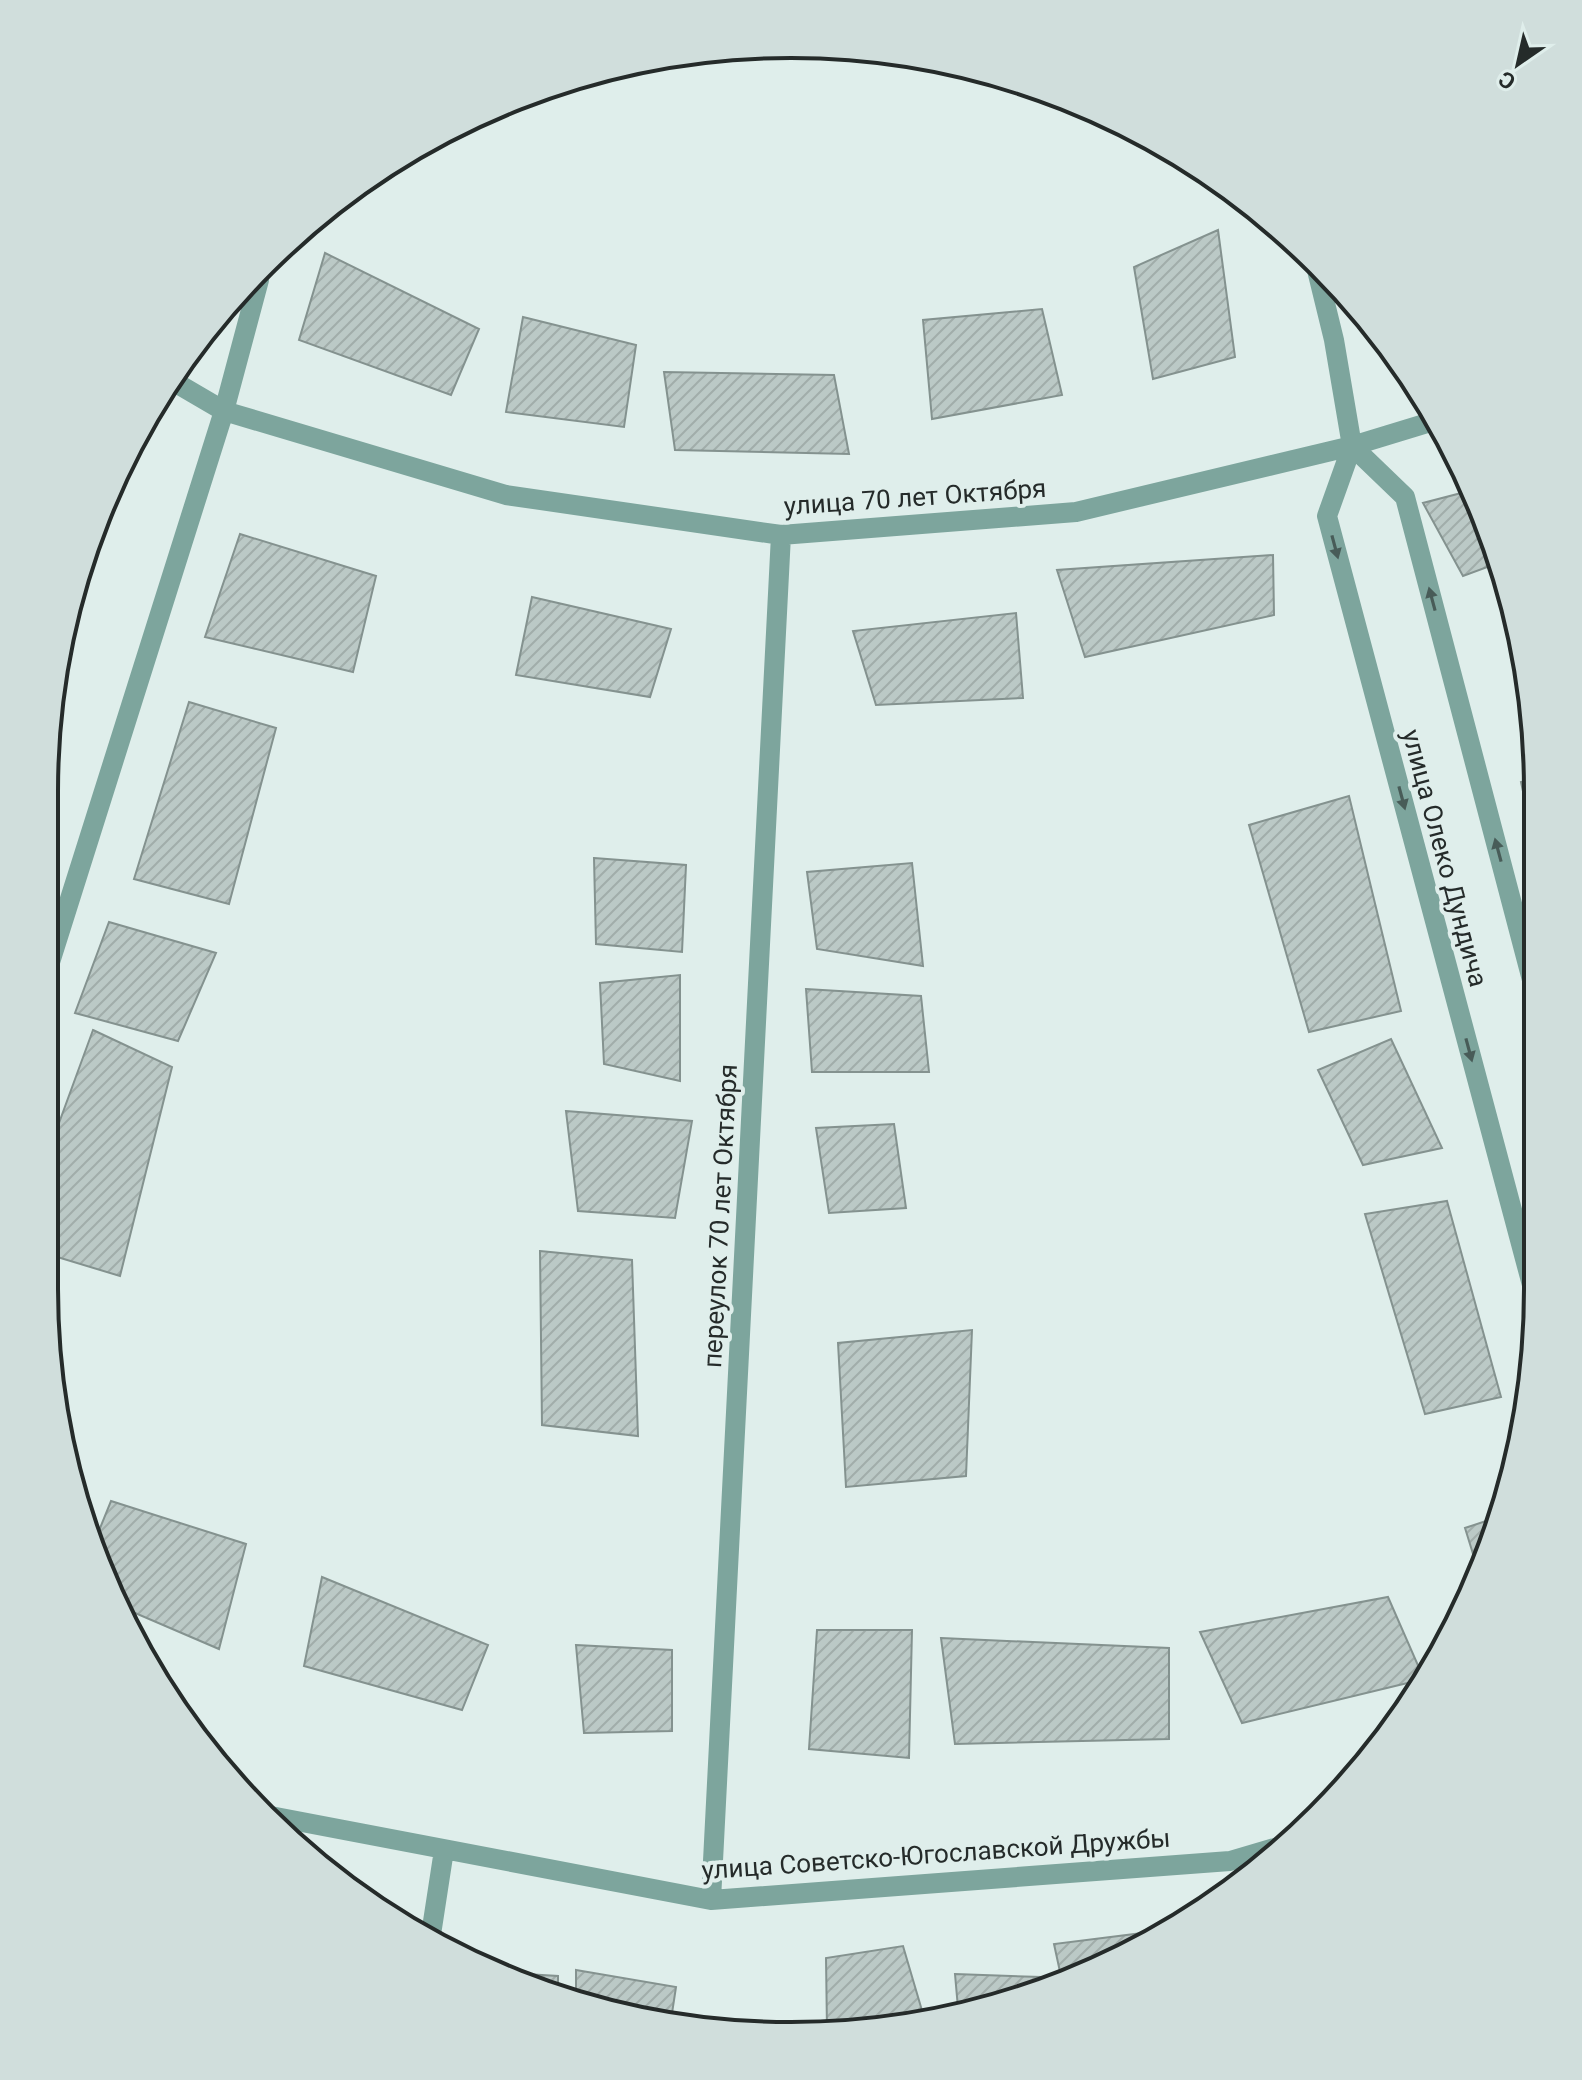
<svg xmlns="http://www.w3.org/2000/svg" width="1582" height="2080" viewBox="0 0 1582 2080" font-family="Roboto,sans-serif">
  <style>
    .building { fill: url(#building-hatch); stroke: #84928f; stroke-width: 2 }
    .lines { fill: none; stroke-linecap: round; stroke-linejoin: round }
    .minor { stroke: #7da59d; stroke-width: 20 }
    .oneway { fill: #485c58 }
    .labels { text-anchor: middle; stroke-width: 8; stroke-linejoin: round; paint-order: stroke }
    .street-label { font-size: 26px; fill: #252b2a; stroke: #dfeeeb }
    .rim { fill: none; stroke: #252b2a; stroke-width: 4 }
  </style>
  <defs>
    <pattern id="building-hatch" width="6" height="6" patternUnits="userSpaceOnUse" patternTransform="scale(2)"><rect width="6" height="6" fill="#bbc9c6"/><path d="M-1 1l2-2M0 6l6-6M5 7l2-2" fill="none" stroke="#a1adaa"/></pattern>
  </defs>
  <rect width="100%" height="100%" fill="#dfeeeb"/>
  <path class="building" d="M1218,230l17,127 -82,22 -19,-112z
    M325,253l154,76 -28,66 -152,-55z
    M1042,309l20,86 -130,24 -9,-99z
    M523,317l113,28 -12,82 -118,-15z
    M664,372l170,3 15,79 -174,-4z
    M1469,491l32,71 -38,14 -40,-73z
    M240,534l136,42 -23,96 -148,-35z
    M1273,555l1,60 -189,42 -28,-87z
    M532,597l139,32 -21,68 -134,-22z
    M1016,613l7,85 -147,7 -23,-74z
    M189,702l87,26 -47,176 -95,-25z
    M1532,780v53l-11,-51z
    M1349,796l52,215 -92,21 -60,-207z
    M594,858l92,7 -4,87 -86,-8z
    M912,863l11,103 -106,-17 -10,-77z
    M109,922l107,31 -38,88 -103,-28z
    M680,975v106l-76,-17 -4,-81z
    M806,989l115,7 8,76h-117z
    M93,1030l79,37 -52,209 -76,-23v-89z
    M1391,1039l51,109 -79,17 -45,-95z
    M566,1111l126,10 -17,97 -97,-7z
    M894,1124l12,84 -77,5 -13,-85z
    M1447,1201l54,196 -76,17 -60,-200z
    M540,1251l92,9 6,176 -96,-11z
    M972,1330l-6,146 -120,11 -8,-144z
    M111,1501l135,43 -27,105 -98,-42 -27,-64z
    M1501,1516l-3,14 -20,40 -13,-42z
    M322,1577l166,68 -26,65 -158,-44z
    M1388,1597l36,82 -182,44 -42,-91z
    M817,1630h95l-3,128 -100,-9z
    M941,1638l228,10v91l-214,5z
    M576,1645l96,5v81l-88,2z
    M1151,1932v5l-89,44 -8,-37z
    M903,1946l20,68 -96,16 -1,-72z
    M576,1970l100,17 -5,33 -73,-9 -22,-10z
    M508,1973l50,3v18z
    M955,1974l86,3 2,13 -12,6 -73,12z"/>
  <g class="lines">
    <path class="minor" d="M1314,258l20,82 18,106 -25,70 205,769
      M171,380l53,31 282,84 275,40 295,-23 276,-66 82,-25
      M1352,446l53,51 127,483
      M45,978l179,-567 35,-131
      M260,1814l451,86 519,-39 55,-16
      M711,1900l70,-1365
      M430,1941l14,-91"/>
  </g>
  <defs><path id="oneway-solid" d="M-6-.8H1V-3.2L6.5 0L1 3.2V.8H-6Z" transform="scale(2)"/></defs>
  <g class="oneway">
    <use href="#oneway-solid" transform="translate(1335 547) rotate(75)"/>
    <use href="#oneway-solid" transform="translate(1432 599) rotate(-105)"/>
    <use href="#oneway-solid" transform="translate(1402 798) rotate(75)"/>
    <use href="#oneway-solid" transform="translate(1498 850) rotate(-105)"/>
    <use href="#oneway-solid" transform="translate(1469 1050) rotate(75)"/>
  </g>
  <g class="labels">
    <g class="street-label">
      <text transform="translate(915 497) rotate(-4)" y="9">улица 70 лет Октября</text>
      <text transform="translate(1445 858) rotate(75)" y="9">улица Олеко Дундича</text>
      <text transform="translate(720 1216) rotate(-87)" y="9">переулок 70 лет Октября</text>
      <text transform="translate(936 1854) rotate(-4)" y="9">улица Советско-Югославской Дружбы</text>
    </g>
  </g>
  <path d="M0 0H1582V2080H0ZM791 58H791A733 733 0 0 1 1524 791V1289A733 733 0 0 1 791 2022H791A733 733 0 0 1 58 1289V791A733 733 0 0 1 791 58Z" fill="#d0dedc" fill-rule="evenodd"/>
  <path class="rim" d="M791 58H791A733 733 0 0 1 1524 791V1289A733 733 0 0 1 791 2022H791A733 733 0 0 1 58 1289V791A733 733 0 0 1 791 58Z"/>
  <g transform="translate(1518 64) rotate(214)" stroke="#dfeeeb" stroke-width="6" paint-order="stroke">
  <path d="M0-6L14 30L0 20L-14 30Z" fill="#252b2a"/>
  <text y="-12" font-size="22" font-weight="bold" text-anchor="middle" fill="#252b2a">С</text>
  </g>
</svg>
